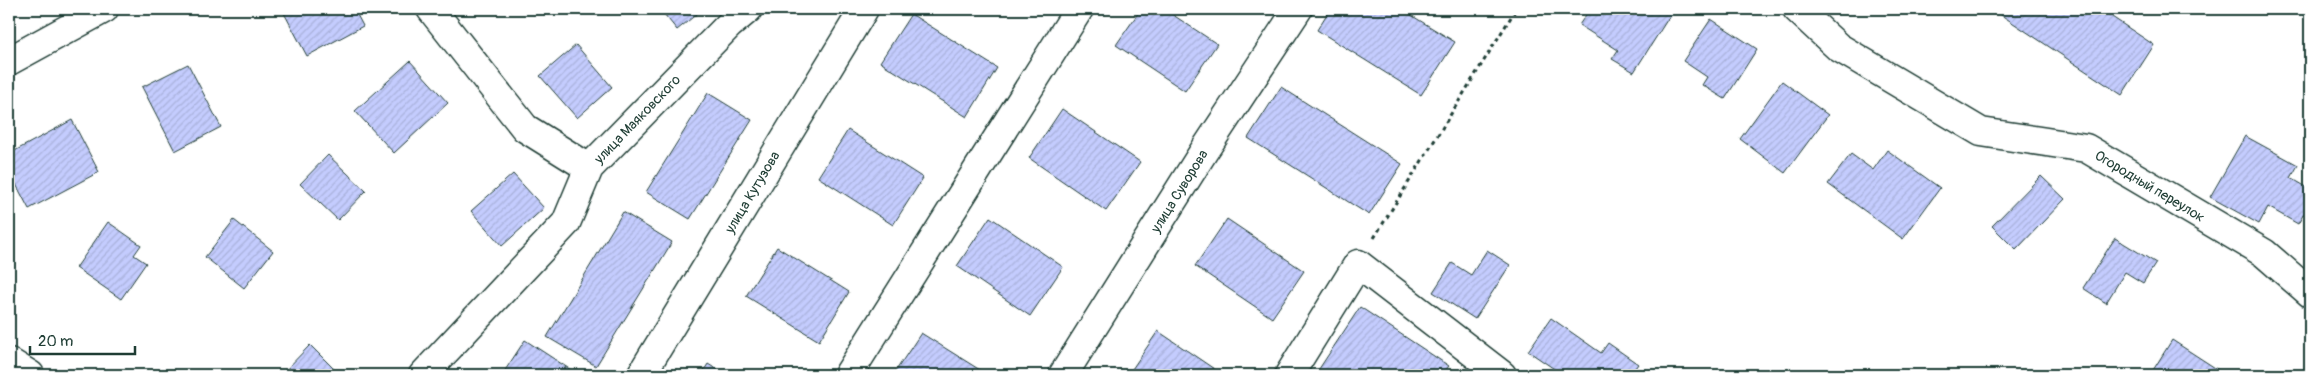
<svg xmlns="http://www.w3.org/2000/svg" width="2319" height="384" viewBox="0 0 2319 384" font-family="Pangolin,sans-serif">
  <style>
    .building { fill: url(#building-hatch); stroke: #1f3d34 }
    .lines { fill: none; stroke-linecap: round; stroke-linejoin: round }
    .minor-casing { stroke: #1f3d34; stroke-width: 31 }
    .tertiary-casing { stroke: #1f3d34; stroke-width: 31 }
    .secondary-casing { stroke: #1f3d34; stroke-width: 31 }
    .path { stroke: #1f3d34; stroke-width: 3; stroke-dasharray: 4 4; stroke-linecap: butt }
    .minor { stroke: #fff; stroke-width: 28 }
    .tertiary { stroke: #fff; stroke-width: 28 }
    .secondary { stroke: #fff; stroke-width: 28 }
    .labels { text-anchor: middle; stroke-width: 4.5; stroke-linejoin: round; paint-order: stroke }
    .street-label { font-size: 14px; fill: #1f3d34; stroke: #fff }
  </style>
  <defs>
    <pattern id="building-hatch" width="6" height="6" patternUnits="userSpaceOnUse" patternTransform="scale(1.25)"><rect width="6" height="6" fill="#c4ccfe"/><path d="M-1 1l2-2M0 6l6-6M5 7l2-2" fill="none" stroke="#a8b0da"/></pattern>
  </defs>
  <rect width="100%" height="100%" fill="#fff"/>
  <filter id="ink" filterUnits="userSpaceOnUse"><feTurbulence type="fractalNoise" baseFrequency=".02" numOctaves="2"/><feDisplacementMap in="SourceGraphic" scale="10" xChannelSelector="R" yChannelSelector="G"/><feConvolveMatrix kernelMatrix="1 2 1 2 8 2 1 2 1" color-interpolation-filters="sRGB"/></filter>
  <g filter="url(#ink)">
    <path class="building" d="M292,9h62l9,17 -56,30 -23,-43z
      M660,9h43l-26,21z
      M1141,9h23l53,35 -32,47 -69,-46z
      M1330,9h71l54,33 -34,53 -104,-65z
      M1590,9h84l-40,63 -22,-13 6,-9 -39,-25z
      M1992,9h108l54,36 -32,50z
      M911,14l86,54 -30,49 -87,-55z
      M1711,19l46,30 -32,50 -23,-14 5,-8 -24,-16z
      M576,45l36,42 -35,31 -37,-42z
      M410,61l38,42 -54,50 -39,-42z
      M188,64l33,63 -46,24 -33,-64z
      M1782,81l46,34 -43,58 -45,-34z
      M1281,87l121,77 -33,51 -121,-77z
      M708,93l44,27 -62,99 -44,-27z
      M1062,109l78,53 -34,49 -77,-53z
      M72,120l27,52 -70,37 -20,-38v-17z
      M848,130l75,48 -30,47 -75,-48z
      M2245,136l53,29 -7,13 19,11v14l-12,21 -30,-17 -9,17 -49,-27z
      M1887,150l53,38 -37,51 -75,-55 23,-30 22,16z
      M328,155l38,36 -28,29 -38,-36z
      M513,174l31,34 -42,38 -31,-35z
      M2041,176l24,23 -49,51 -24,-24z
      M623,212l49,30 -76,124 -49,-29z
      M990,217l73,50 -33,49 -73,-50z
      M1227,219l77,52 -32,47 -77,-52z
      M234,220l39,31 -29,37 -39,-31z
      M108,222l33,23 -7,10 12,8 -25,36 -45,-31z
      M2115,238l41,25 -13,20 -18,-11 -19,31 -23,-15z
      M777,247l72,45 -30,49 -73,-45z
      M1487,250l23,15 -35,54 -42,-27 19,-29 19,12z
      M1360,307l89,59 -7,9h-127z
      M1551,318l50,35 7,-10 30,21 -8,11h-67l-35,-24z
      M1158,331l65,44h-95z
      M921,333l67,42h-95z
      M525,340l46,30 -3,5h-66z
      M2172,340l54,35h-76z
      M310,345l30,30h-59z
      M708,364l18,11h-25z"/>
    <g class="lines">
      <defs>
        <path id="minor" d="M431,9l94,119 64,40
          M1797,9l41,38 143,85 105,16 178,105 46,40
          M423,375l143,-152 23,-55 141,-144 18,-15
          M641,375l223,-366
          M848,375l231,-366
          M1063,375l141,-224 94,-142
          M1289,375l69,-111 144,111"/>
        <path id="tertiary" d="M9,362l21,13"/>
        <path id="secondary" d="M9,61l95,-52"/>
      </defs>
      <use href="#minor" class="minor-casing"/>
      <use href="#tertiary" class="tertiary-casing"/>
      <use href="#secondary" class="secondary-casing"/>
      <path class="path" d="M1374,238l142,-229"/>
      <use href="#minor" class="minor"/>
      <use href="#tertiary" class="tertiary"/>
      <use href="#secondary" class="secondary"/>
    </g>
  </g>
  <g class="labels">
    <g class="street-label">
      <text transform="translate(637 119) rotate(-46)" y="5">улица Маяковского</text>
      <text transform="translate(2150 186) rotate(31)" y="5">Огородный переулок</text>
      <text transform="translate(1179 191) rotate(-58)" y="5">улица Суворова</text>
      <text transform="translate(752 192) rotate(-59)" y="5">улица Кутузова</text>
    </g>
  </g>
  <rect width="2319" height="384" fill="none" stroke="#fff" stroke-width="30"/>
  <rect x="15" y="15" width="2289" height="354" fill="none" stroke="#1f3d34" stroke-width="2" filter="url(#ink)"/>
  <path d="M30 346v8h105v-8" fill="none" stroke="#1f3d34" stroke-width="2.5"/>
  <text x="38" y="346" font-size="15" fill="#1f3d34" stroke="#ffffff" stroke-width="4" paint-order="stroke">20 m</text>
</svg>
